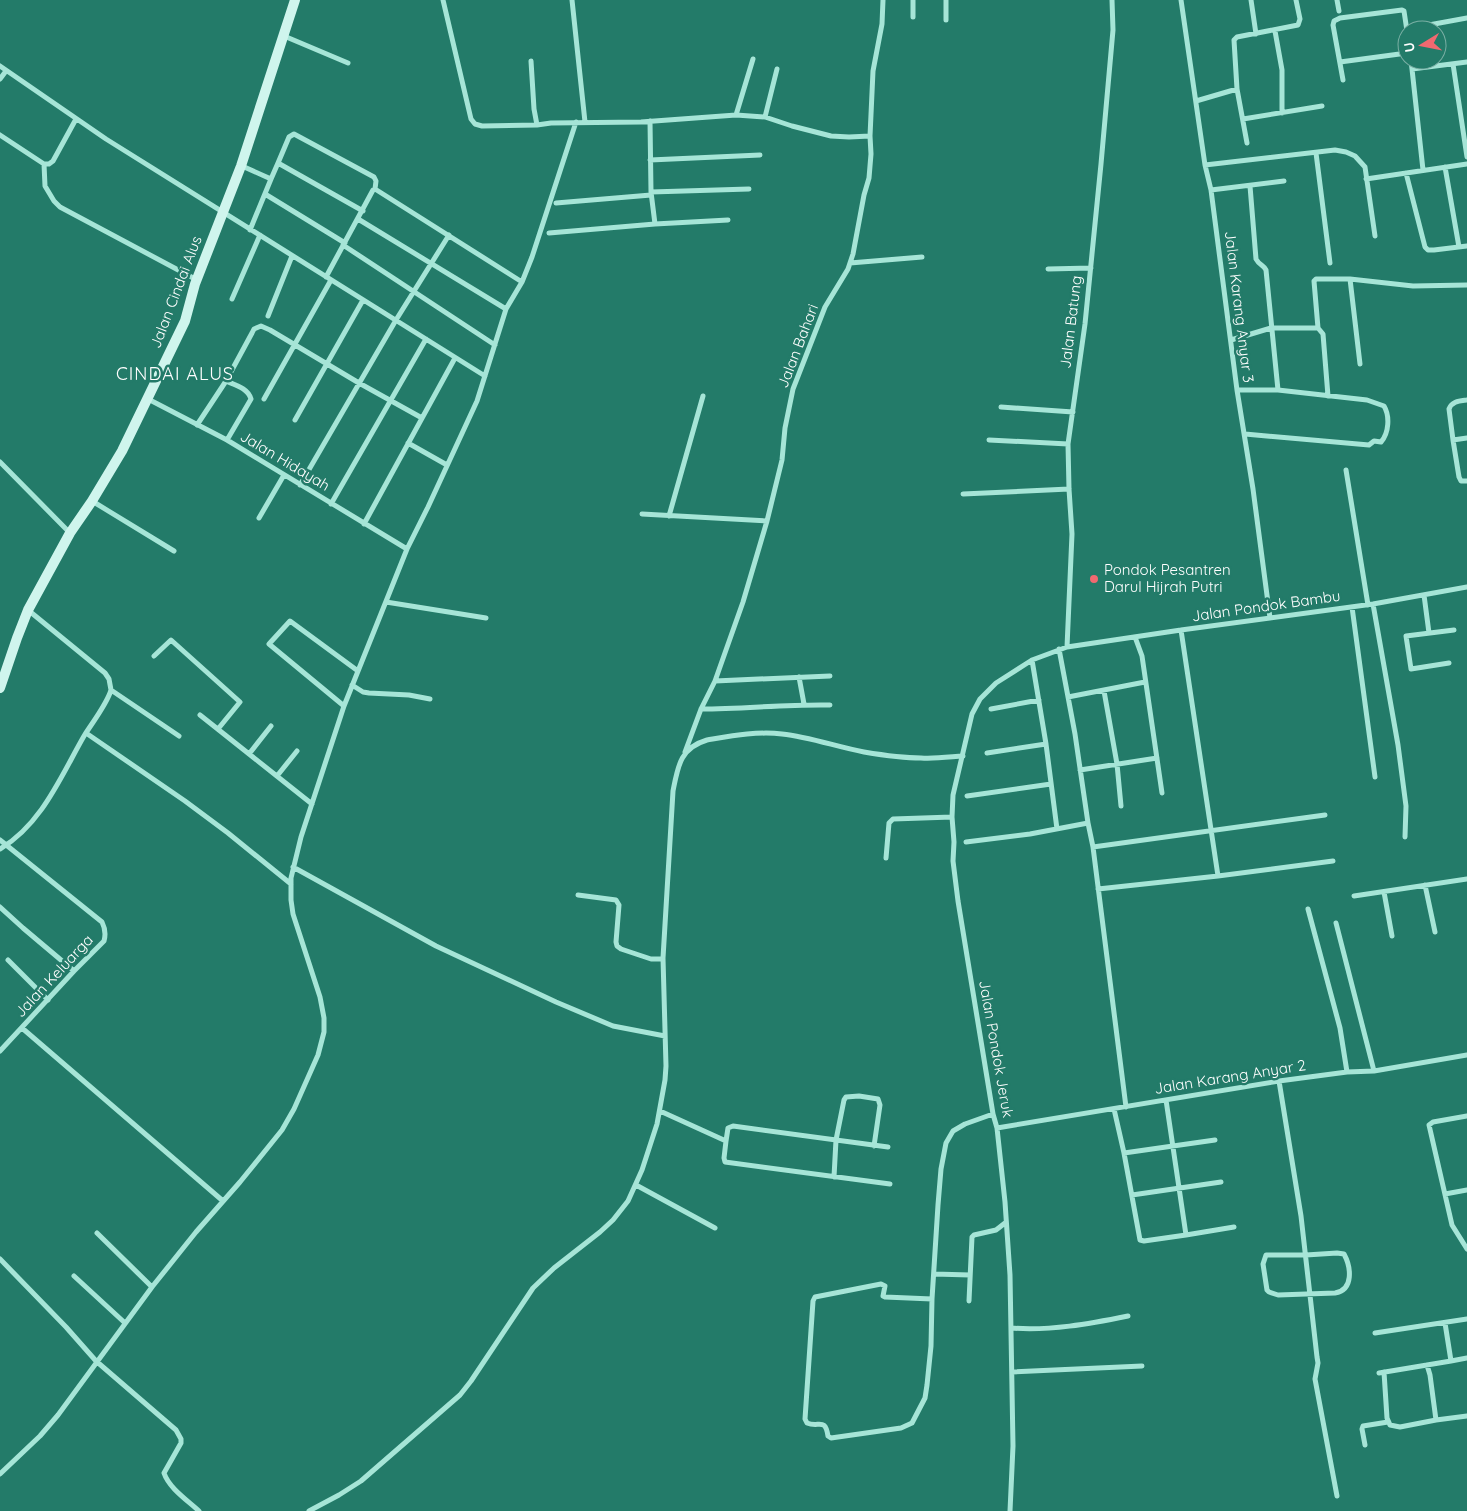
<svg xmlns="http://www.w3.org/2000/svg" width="1467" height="1511" viewBox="0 0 1467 1511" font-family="Quicksand,sans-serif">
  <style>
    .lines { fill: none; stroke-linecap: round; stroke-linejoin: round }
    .street { stroke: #a6e5d7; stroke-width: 5 }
    .secondary { stroke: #cff5ed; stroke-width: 10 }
    .poi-dot { fill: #f06970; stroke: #237b69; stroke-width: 2 }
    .labels { text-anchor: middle; stroke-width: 5; stroke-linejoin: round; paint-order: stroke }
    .street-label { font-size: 15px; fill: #fff; stroke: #237b69 }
    .poi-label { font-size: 15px; fill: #fff; stroke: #237b69; text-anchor: start }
    .quarter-label { font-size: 18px; letter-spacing: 1px; fill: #fff; stroke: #237b69 }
  </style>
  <rect width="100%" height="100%" fill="#237b69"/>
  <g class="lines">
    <path class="street" d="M443,0l28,119 4,5 7,2 55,-1
      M572,0l13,122
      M1181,0l24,165 6,25 26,200 16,99 17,129
      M1251,0l5,34
      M1337,0l2,11
      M913,17v-17
      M946,20v-20
      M1407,29l60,-11
      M1275,31l7,39v43
      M284,36l64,27
      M1411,60l1,9
      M531,61l3,48 3,16 14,-2 90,-1 95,-7 29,2 27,9 39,10 18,1 21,-1
      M1340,62l67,-9
      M1453,64l14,93
      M0,66l106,73 379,237
      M0,79l6,-8
      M1343,80l-10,-55 1,-4 6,-3 62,-8 2,1 3,20
      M1196,101l41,-12
      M736,115l17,-56
      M765,117l12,-48
      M1243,119l79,-13
      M650,121l1,71 4,32
      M0,135l44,29h5l4,-3 23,-42
      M1247,143l-10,-54 -3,-49 3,-3 61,-12 2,-6 -4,-19
      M1316,153l14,110
      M650,160l110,-5
      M278,163l11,-26 5,-3 80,43 2,4 -1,8
      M44,164l1,22 9,15 6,6 137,73
      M1205,165l130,-15 11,2 9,4 10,11 10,69
      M242,166l29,13 7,-16 85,48
      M1445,167l14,80
      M1423,170l-11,-101 55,-7
      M1406,173l19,74 3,3h6l33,-4
      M1366,179l101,-15
      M1250,186l6,73c3,6 8,6 10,11l12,120
      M1211,190l73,-9
      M651,192l98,-3
      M265,194l80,49
      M556,203l95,-8
      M358,219l148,90
      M250,230l21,-51
      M549,233l106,-9 73,-4
      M343,245l152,100
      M850,263l72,-6
      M1048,269l43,-1
      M326,277l47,-87 2,-1 147,93
      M1350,279l10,85
      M232,299l28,-64
      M268,316l24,-60
      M1318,328l-4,-47 2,-2h34l63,7 54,-1
      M1231,340l40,-12h47l5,6 5,62
      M226,381c9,4 22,7 25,18l-24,41
      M1237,390h41l89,10 17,6c6,10 5,27 -3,36l-7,-1 -5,4 -124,-11
      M148,399l79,41 180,109
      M264,399l67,-119
      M1467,400c-7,1 -15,1 -18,9l4,31 6,37 2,4h6
      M1001,407l72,5
      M295,420l68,-120
      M197,425l29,-44 26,-48 2,-4 7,-3 9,4 89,53 63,35
      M989,440l79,4
      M1453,440l14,-2
      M408,443l39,22
      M0,462l70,71
      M1346,470l22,135
      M300,485l96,-165 53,-85
      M963,494l106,-5
      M92,501l82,50
      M331,504l95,-165
      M642,514l125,7
      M669,516l34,-120
      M259,518l25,-43
      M364,524l91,-166
      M1424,595l5,38
      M386,602l100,16
      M1373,604l25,141 8,61 -1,31
      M1352,607l23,170
      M1181,630l37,246
      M1135,637l7,19 20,137
      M1067,647l5,-113 -3,-45 -1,-45 17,-120 16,-160 12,-134 -1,-30
      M1059,649l16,85 13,89 5,24 33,260
      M154,656l17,-16 69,62 -22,27
      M1032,660l14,84 11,85
      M1449,663l-38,6 -5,-33 48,-6
      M799,677l5,27
      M715,681l115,-5
      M352,685l11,7 6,1 40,2 21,4
      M111,690l68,46
      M1104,691l13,73 4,42
      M1068,697l77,-15
      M344,706l-75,-62 21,-23 68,50
      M701,709c43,0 86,-5 129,-4
      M991,709l48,-9
      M200,715l112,89
      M86,733l99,68 43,32 63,51
      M685,752l16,-43 14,-28 28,-79 24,-81 15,-61 3,-32 8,-39 32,-82 23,-38 5,-15 11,-59 5,-17 2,-24 -1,-18 3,-65 9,-47 1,-24
      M987,753l59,-9
      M249,754l22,-28
      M1080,770l77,-12
      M277,776l20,-25
      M967,796l84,-12
      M0,840l102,82c3,6 4,12 2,19l-30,30 -74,80
      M966,842l64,-8 58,-11
      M1093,847l232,-32
      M0,849c42,-25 61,-73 84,-113 8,-13 23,-32 27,-46l-2,-11 -4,-6 -77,-63
      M886,858l3,-35 4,-4 59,-2
      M293,867l143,79 120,56 57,24 52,10
      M1425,885l10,47
      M1098,889l120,-13 115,-15
      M1384,892l8,44
      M578,895l38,5 3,5 -3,37 1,4 4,3 30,10h12
      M1354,896l113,-17
      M0,907l23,21 51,43
      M1308,909l32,119 7,44
      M1336,923l38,148
      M8,960l40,40
      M22,1028l201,173
      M1279,1081l22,135 16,141 1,6 -3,16 22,117
      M1114,1109l10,44 16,87 4,1 42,-6 -20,-135
      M660,1111l66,30 -2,17 1,4 165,22
      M1467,1116l-34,6 -4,3 23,100 15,24
      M997,1128l282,-47 68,-9 27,-1 93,-16
      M726,1141l2,-13 5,-2 155,21
      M1124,1153l91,-13
      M834,1177l2,-37 8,-40 2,-3 13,-1 19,3 2,6 -6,41
      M636,1185l79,43
      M1445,1194l22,-4
      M1132,1195l89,-13
      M97,1233l55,54
      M1186,1235l48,-8
      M1337,1253l7,1c7,13 10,36 -9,39l-57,2 -9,-3 -2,-2 -4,-26 3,-9h40z
      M0,1259l66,68 30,34 80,69 5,9v4l-17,30c5,15 23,27 35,38
      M934,1274l36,1
      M74,1276l51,47
      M932,1299l-47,-2 -2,-1 2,-10 -4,-2 -66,13 -2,4 -8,118 2,4c12,5 18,-6 21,13l3,2 70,-10 11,-5 13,-25 2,-13 4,-39 1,-47 6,-94 3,-36 5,-26 7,-12 12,-7 28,-10
      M969,1301l3,-64 2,-2 22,-5 9,-7
      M1445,1323l6,38 16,-3
      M1011,1328c39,3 78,-4 117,-12
      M1375,1333l92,-14
      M1427,1365l3,10 6,45 31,-4
      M1012,1372l130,-6
      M1384,1372l3,46 3,7 10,2 36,-7
      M1379,1373l72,-12
      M1365,1445l-3,-16 1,-3 25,-4
      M0,1474l40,-38 18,-21 94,-128 44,-55 44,-50 42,-52 12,-21 24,-54 6,-23v-14l-4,-21 -27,-83 -2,-14v-22l10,-41 43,-131 63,-157 21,-42 49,-106 29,-92 16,-27 10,-25 44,-135
      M309,1511l30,-16 22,-14 99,-86 11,-14 62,-93 21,-20 46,-36 13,-12 15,-19 14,-31 15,-46 8,-44 1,-14 -3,-108 10,-167c5,-25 7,-43 34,-51 24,-4 50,-9 75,-6 28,3 55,13 82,18 18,3 38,6 57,6 13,1 28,-1 42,-2
      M1010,1511l3,-65 -3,-171 -5,-73 -8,-74 -4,-14 -35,-213 -5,-40 1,-19 -2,-25 1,-22 19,-81 8,-15 16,-16 36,-23 35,-13 114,-17 192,-26 94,-17"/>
    <path class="secondary" d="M0,688l17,-50 11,-28 42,-77 22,-32 30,-50 63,-130 10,-37 46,-118 54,-166"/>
  </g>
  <circle class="poi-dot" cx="1094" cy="579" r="5"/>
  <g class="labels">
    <g class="street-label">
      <text transform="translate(176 292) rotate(-69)" y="5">Jalan Cindai Alus</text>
      <text transform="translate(1239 307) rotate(83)" y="5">Jalan Karang Anyar 3</text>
      <text transform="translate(1071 322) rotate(-83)" y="5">Jalan Batung</text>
      <text transform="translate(798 346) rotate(-69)" y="5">Jalan Bahari</text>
      <text transform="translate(285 461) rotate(31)" y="5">Jalan Hidayah</text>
      <text transform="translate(1266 606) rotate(-8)" y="5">Jalan Pondok Bambu</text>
      <text transform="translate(54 976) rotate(-47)" y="5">Jalan Keluarga</text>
      <text transform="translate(996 1049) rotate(80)" y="5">Jalan Pondok Jeruk</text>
      <text transform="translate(1230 1077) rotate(-9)" y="5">Jalan Karang Anyar 2</text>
    </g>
    <g class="poi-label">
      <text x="1104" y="575">Pondok Pesantren<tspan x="1104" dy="17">Darul Hijrah Putri</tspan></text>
    </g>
    <g class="quarter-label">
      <text x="175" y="380">CINDAI ALUS</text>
    </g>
  </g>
  <g transform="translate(1422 45) rotate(260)"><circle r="24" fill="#237b69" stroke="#7bb0a5"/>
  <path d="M0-4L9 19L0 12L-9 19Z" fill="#f06970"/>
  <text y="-8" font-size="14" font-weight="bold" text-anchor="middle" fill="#ffffff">U</text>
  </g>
</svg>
